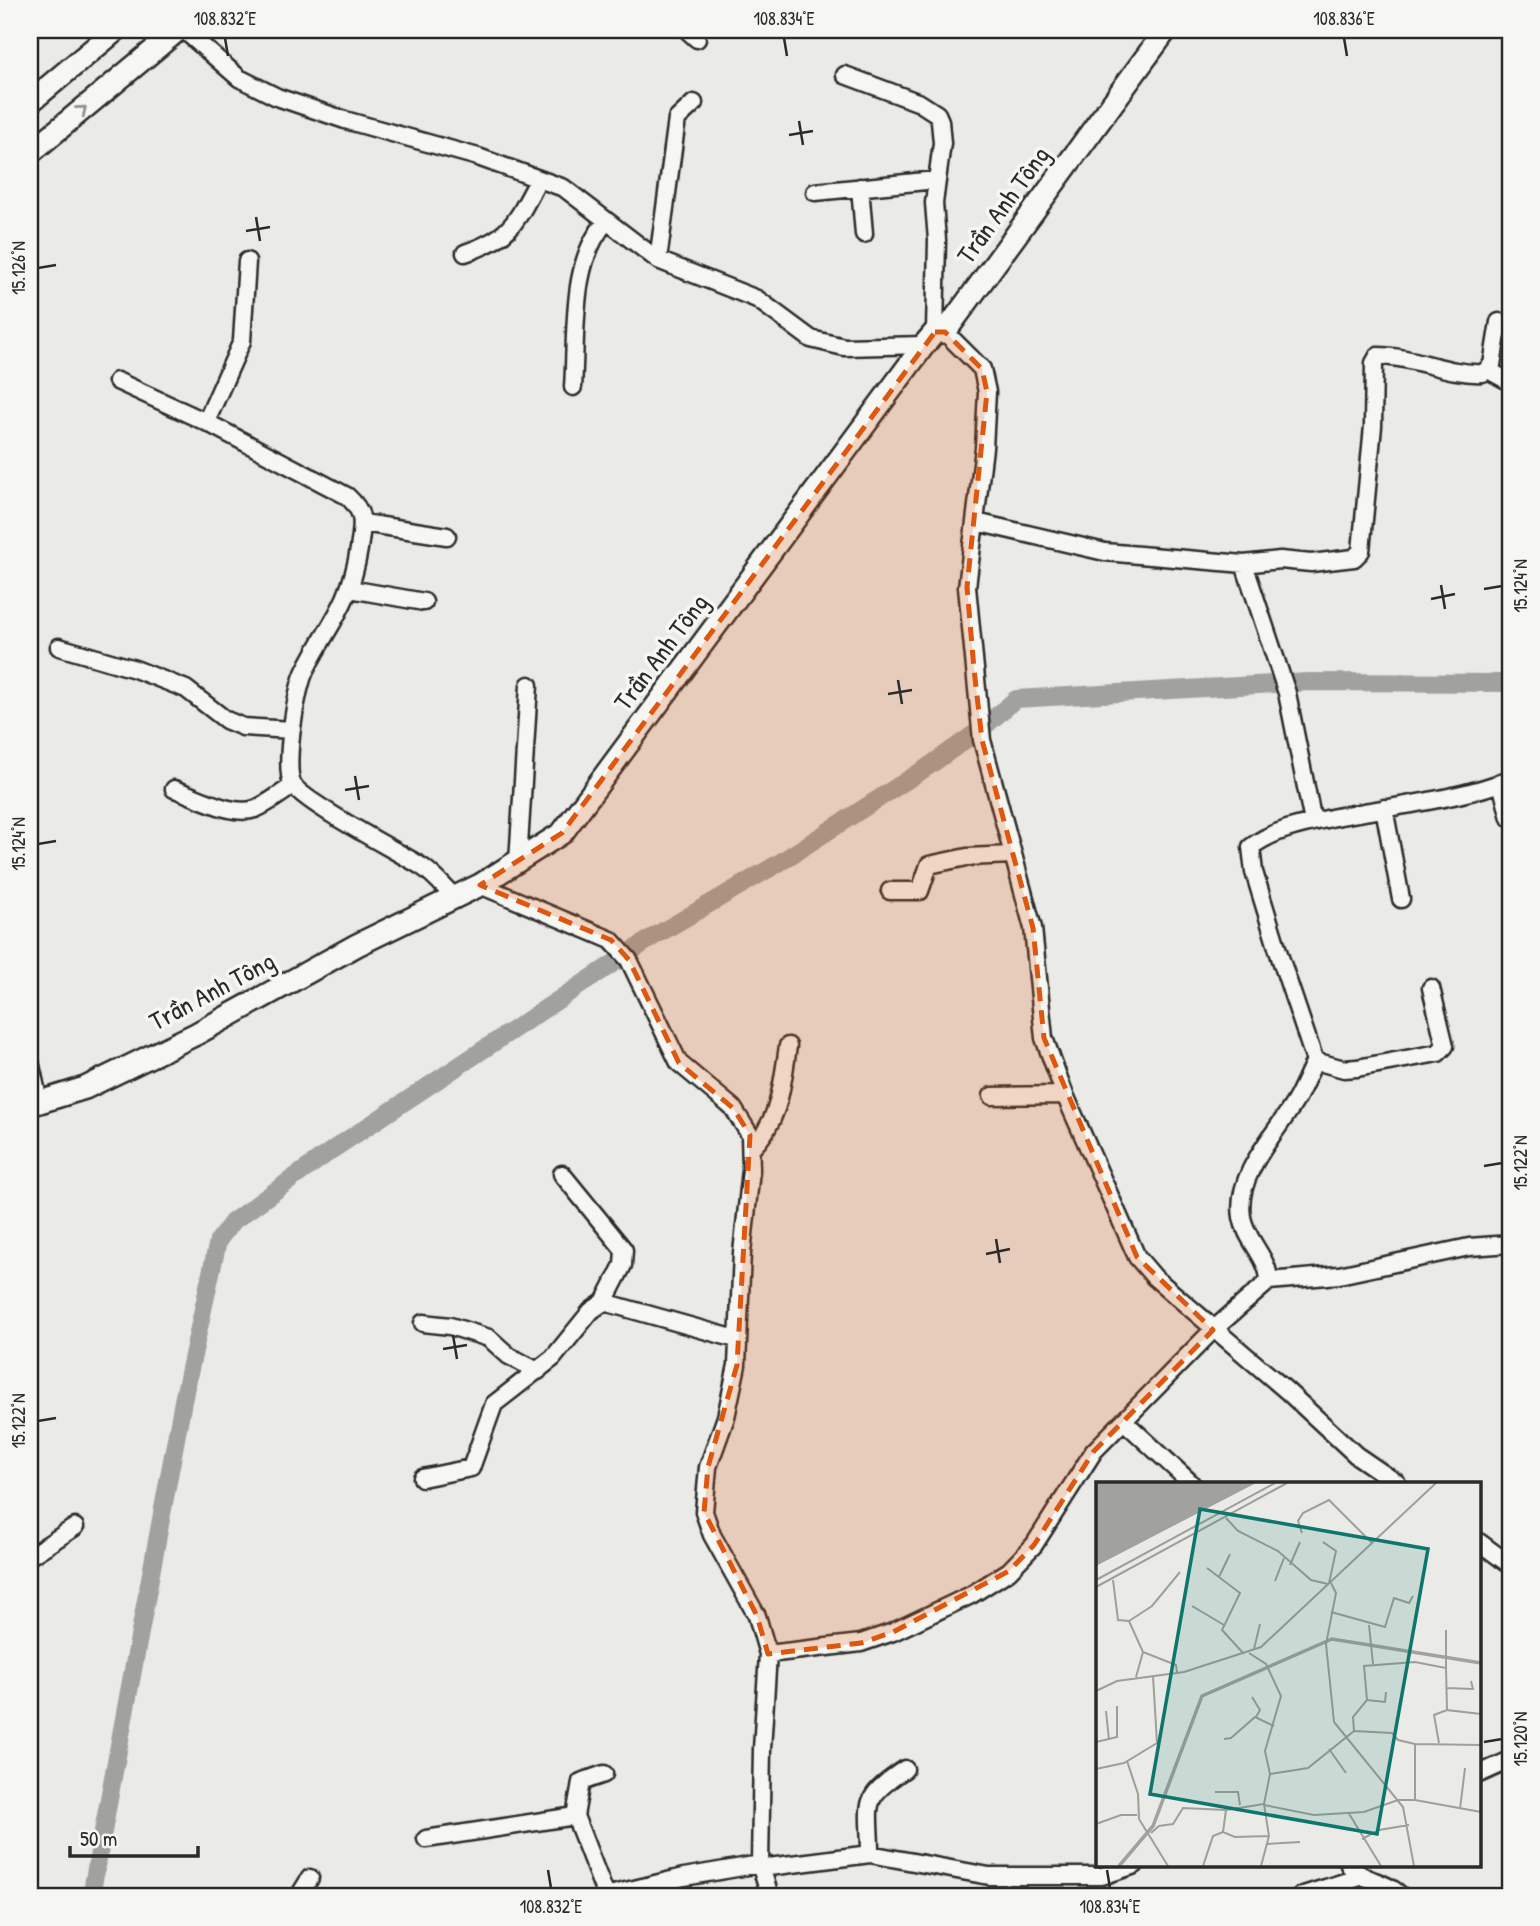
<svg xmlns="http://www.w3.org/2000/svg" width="1540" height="1926" viewBox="0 0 1540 1926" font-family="'Patrick Hand',sans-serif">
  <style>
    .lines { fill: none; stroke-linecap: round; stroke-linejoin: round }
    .canal { stroke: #a1a19e; stroke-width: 18 }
    .street-casing { stroke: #2b2b2b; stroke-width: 21 }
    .secondary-casing { stroke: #2b2b2b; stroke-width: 26 }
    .street { stroke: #f6f6f2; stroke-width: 16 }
    .secondary { stroke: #f6f6f2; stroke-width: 21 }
    .oneway { stroke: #90908e }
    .marked { fill: #df570e; fill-opacity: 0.2; stroke: #df570e; stroke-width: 5; stroke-dasharray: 14 9; stroke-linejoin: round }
    .ticks { fill: none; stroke: #2b2b2b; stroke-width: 2.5 }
    .labels { text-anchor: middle; stroke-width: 7; stroke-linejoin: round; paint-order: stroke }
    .street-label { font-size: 26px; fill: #2b2b2b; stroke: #f6f6f2 }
    .inset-river { fill: none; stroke: #a1a19e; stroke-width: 3.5 }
    .inset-road { fill: none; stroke: #9e9e9b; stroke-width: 2 }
    .view { fill: #0f766e; fill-opacity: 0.15; stroke: #0f766e; stroke-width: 3.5 }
    .inset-edge { fill: none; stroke: #2b2b2b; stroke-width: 3.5 }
    .neatline { fill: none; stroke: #2b2b2b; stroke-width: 2.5 }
    .ticks-label { font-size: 18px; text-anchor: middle; fill: #2b2b2b }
  </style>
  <rect width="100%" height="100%" fill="#eaeae6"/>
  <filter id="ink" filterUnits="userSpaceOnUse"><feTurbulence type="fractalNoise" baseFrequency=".0143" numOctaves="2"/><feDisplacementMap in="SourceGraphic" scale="14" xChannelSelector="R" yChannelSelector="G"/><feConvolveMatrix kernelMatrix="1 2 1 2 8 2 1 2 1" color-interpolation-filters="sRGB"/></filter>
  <g filter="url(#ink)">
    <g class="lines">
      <path class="canal" d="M91,1896l92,-495 35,-160 14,-19 103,-74 318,-211 126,-74 150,-97 56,-40 31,-27 292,-17 202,1"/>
      <defs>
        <path id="street" d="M184,30l55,48 38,19 68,23 133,37 86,31 94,72 99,39 54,40 33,8 80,-2
          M687,30l10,9
          M845,75l75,28 17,11 3,7 2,22 -8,60 3,37 -2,92
          M860,187l4,47
          M815,192l121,-12
          M465,253c48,-16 51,-32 74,-74
          M658,260l19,-141 17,-16
          M945,332l37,37 5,23 -3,56 -17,139 15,153 51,188 11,110 21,57 72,162 17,20 133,114 69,64 41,28
          M1488,370l22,12
          M117,381l89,41 141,74c20,18 15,29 12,53 -9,56 -29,73 -53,120 -10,18 -22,96 -14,114 8,18 107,69 129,83 13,8 24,22 35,33
          M573,387c4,-52 -4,-126 34,-166
          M206,422l36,-81 5,-80
          M976,522l129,30 139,12 36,-4 31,3 43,-5 7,-7 12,-125 1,-63 4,-7c36,0 70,19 105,17l9,-8 7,-43
          M363,523l84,13
          M1244,564l43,129 26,129
          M350,589l74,13
          M59,647l76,22 51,20 40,31 17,7 49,3
          M1501,783l9,35
          M174,789c22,7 58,28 81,20 13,-5 26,-16 38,-23
          M1384,808l17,91
          M518,862l11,-177
          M480,885l131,55 18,20 50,103 54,45 17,27 1,35 -9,83 -5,112 -11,52 -18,50 -4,45 8,23 45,81 11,38 -6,95 -2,115 10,32
          M890,891h30l9,-26 38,-8 45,-2
          M30,1061l9,41
          M1315,1061l29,8 13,-1 81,-15 7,-7 -14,-58
          M992,1096l73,-1
          M751,1149c29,-28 31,-64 37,-103
          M562,1174l62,76 -1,15 -19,37
          M1269,1281l70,-6 130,-28 41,-3
          M423,1323l27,3 39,12 20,18 29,15
          M1125,1422l66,61
          M422,1478l49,-10 23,-64 59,-46 38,-47 13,-9 132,37
          M1479,1542l31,23
          M30,1556l45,-29
          M768,1654l93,-11 32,-11 78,-37 38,-24 25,-26 60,-94 119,-121 56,-49c0,-23 -23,-40 -27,-64 -7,-43 34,-83 54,-117 7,-12 12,-26 19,-39l-35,-104 -26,-85 -3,-25c23,-18 57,-24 85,-30 52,-10 127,-18 174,-38
          M1479,1774l31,-14
          M575,1816l6,-34 23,-8
          M426,1839l149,-23 31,80
          M870,1854c0,-52 -11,-54 35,-85
          M1349,1865c12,16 38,16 52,31
          M761,1868l109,-14 119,22h113l33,-11
          M299,1896l11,-18
          M605,1896l79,-19 76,-13
          M1300,1896l63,-20"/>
        <path id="secondary" d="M30,102l86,-72
          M30,153l148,-123
          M30,1105l55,-17 111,-54 161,-89 123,-60 82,-52 362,-488 11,-13h10l221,-302"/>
      </defs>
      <use href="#street" class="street-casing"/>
      <use href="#secondary" class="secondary-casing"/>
      <use href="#street" class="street"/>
      <use href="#secondary" class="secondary"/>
    </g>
    <defs><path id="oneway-chevron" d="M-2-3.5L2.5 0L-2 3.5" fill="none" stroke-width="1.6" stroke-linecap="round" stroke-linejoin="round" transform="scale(1.75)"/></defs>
    <use class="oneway" href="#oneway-chevron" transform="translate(82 110) rotate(-40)"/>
  </g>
  <path class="marked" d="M935,332h10l37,37 5,23 -20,195 7,82 8,71 51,188 11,110 93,219 76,73 -119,121 -60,94 -25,26 -116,61 -32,11 -93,11 -11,-38 -53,-104 4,-45 29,-102 13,-230 -17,-27 -54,-45 -50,-103 -18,-20 -131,-55 82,-52z"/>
  <path class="ticks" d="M225,38l3,18M784,38l3,18M1344,38l3,18M799,121l4,24M789,135l24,-4M256,217l4,24M246,231l24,-4M38,268l18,-3M1441,585l4,24M1484,589l18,-3M1431,599l24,-5M898,680l4,24M888,694l24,-4M355,776l4,24M345,790l24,-4M38,844l18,-3M1484,1166l18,-3M996,1239l4,24M986,1254l24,-5M453,1335l4,24M443,1349l24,-4M38,1421l18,-3M1484,1742l18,-3M548,1870l3,18M1107,1870l3,18"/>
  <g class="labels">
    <g class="street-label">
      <text transform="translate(1003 205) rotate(-54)" y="9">Trần Anh Tông</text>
      <text transform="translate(661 652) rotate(-53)" y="9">Trần Anh Tông</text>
      <text transform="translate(212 991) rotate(-28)" y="9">Trần Anh Tông</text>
    </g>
  </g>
  <g transform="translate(1096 1482)">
    <rect width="385" height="385" fill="#eaeae6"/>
    <path d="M0,1h160l-160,83z" fill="#a1a19e"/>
    <path class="inset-river" d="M23,384l34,-40 49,-130 130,-57 149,24"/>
    <path class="inset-road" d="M130,36l12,13 40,20 33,29 17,4M206,51l-4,-12 5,-8 26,-13 43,43M227,60l13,9 -7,32M194,83l10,-23M111,86l33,25 -18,37 22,24M123,95l11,-23M0,98l179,-97M17,98l5,40 11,1 14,31 -7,25M179,99l9,-23M235,101l5,10 -10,51 8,78 69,85 11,59M0,105l191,-104M96,124l32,19M235,130l54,15 9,-29 15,5 4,-7M33,139l23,-15 28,-34M273,143l4,39M158,167l6,-25M47,170l33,13 1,8M153,171l17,11 15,32 -16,55 5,23 -6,30 5,32 -8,30M350,186v-38M350,206l27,1 -2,-8M0,209l21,-10 67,-9 77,-25 175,-164M156,215l8,13 -4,7M271,218l18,2 1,-10M10,229l3,29M258,249l38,2 6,7 17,4M128,257l7,-1 24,-21 19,9M0,260l21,-5v-31M343,261l-5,-28 13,-5M233,267l17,24M31,279l11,33 1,25 29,47M0,287l28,-6 33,-20 -4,-67M174,292l38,-6 46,-37 -1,-14 14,-17 -3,-34 51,-4 31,6 1,42 34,4M119,310h23l2,13M319,318v-56l66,1M168,323l50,10 50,-3 34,-12h17l66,12M364,327l5,-41M252,330l33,54M0,342l25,-9h16M127,350l12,5 34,-1M55,351l8,-7 14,-2 10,-16 43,2 38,-6M266,357l17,-9 30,-5M171,362l33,-2M107,384l10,-30 10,-4 3,-22"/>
    <path class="view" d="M104,27l228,40 -51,285 -227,-40z"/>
    <rect width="385" height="385" class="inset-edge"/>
  </g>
  <rect width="1540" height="1926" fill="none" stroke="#f6f6f2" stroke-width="77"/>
  <path d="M70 1846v10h128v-10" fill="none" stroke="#2b2b2b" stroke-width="3.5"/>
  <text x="80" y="1846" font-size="21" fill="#2b2b2b" stroke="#f6f6f2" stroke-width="5" paint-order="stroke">50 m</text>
  <rect x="38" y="38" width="1464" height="1850" class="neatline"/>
  <g class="ticks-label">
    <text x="225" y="25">108.832°E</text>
    <text x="784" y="25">108.834°E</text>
    <text x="1344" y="25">108.836°E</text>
    <text transform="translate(19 268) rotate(-90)" y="6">15.126°N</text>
    <text transform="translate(1521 586) rotate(-90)" y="6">15.124°N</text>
    <text transform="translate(19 844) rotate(-90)" y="6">15.124°N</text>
    <text transform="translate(1521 1163) rotate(-90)" y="6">15.122°N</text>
    <text transform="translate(19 1421) rotate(-90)" y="6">15.122°N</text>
    <text transform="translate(1521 1739) rotate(-90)" y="6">15.120°N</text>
    <text x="551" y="1913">108.832°E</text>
    <text x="1110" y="1913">108.834°E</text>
  </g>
</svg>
